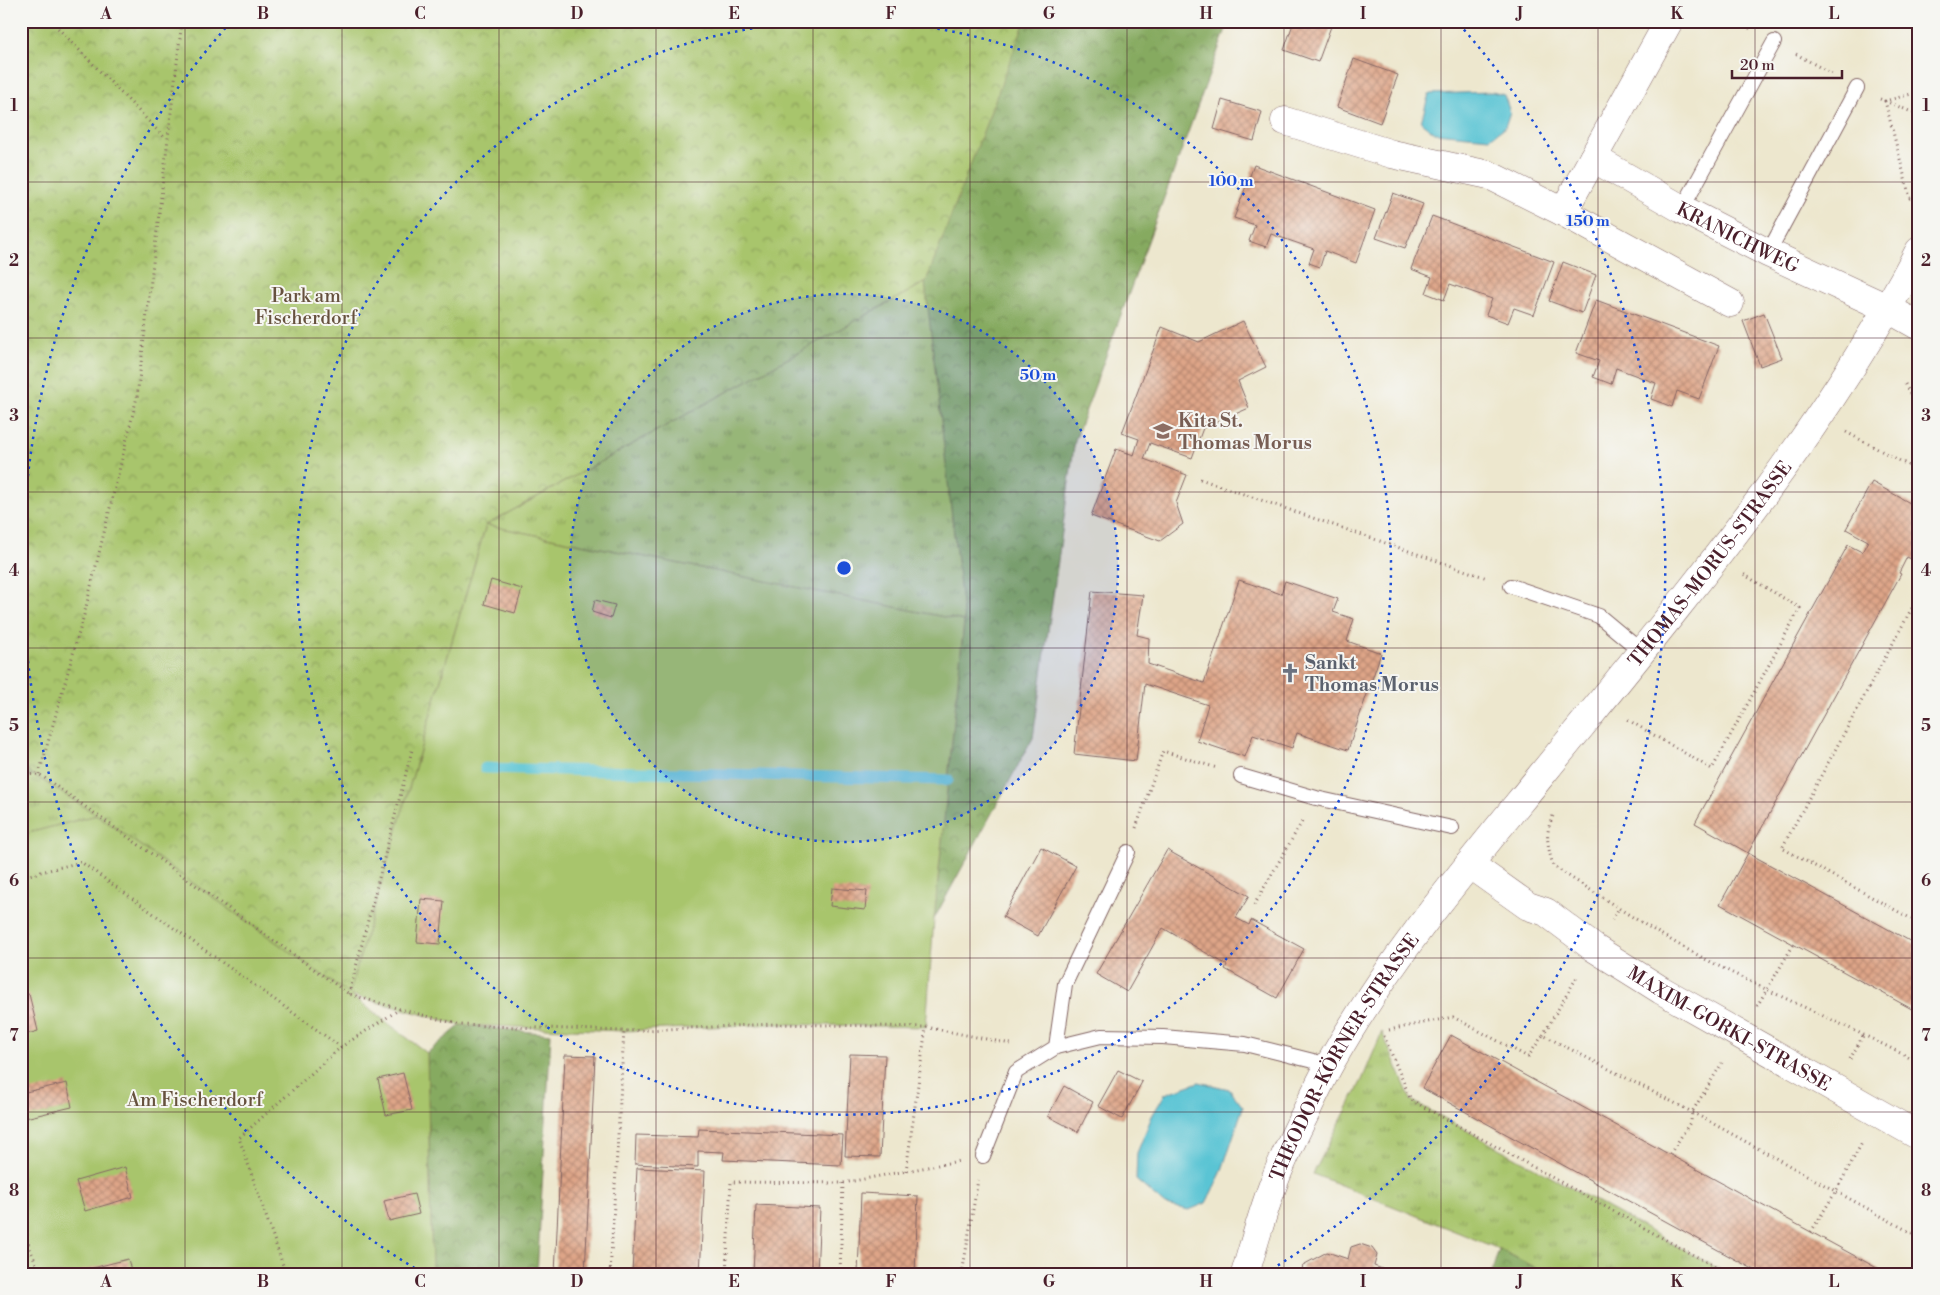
<svg xmlns="http://www.w3.org/2000/svg" width="1940" height="1295" viewBox="0 0 1940 1295" font-family="'Libre Bodoni',serif">
  <style>
    .grass { fill: url(#grass-tufts); stroke: #79724c }
    .forest { fill: url(#forest-crowns); stroke: #686446 }
    .park { fill: url(#park-crowns); stroke: #79724c }
    .garden { fill: #a8c56c; stroke: #79724c }
    .water { fill: #5ac4d4; stroke: #527280 }
    .lines { fill: none; stroke-linecap: round; stroke-linejoin: round }
    .stream { stroke: #5ac4d4; stroke-width: 11 }
    .building { fill: url(#building-cross-hatch) }
    .service-casing { stroke: #836564; stroke-width: 16 }
    .minor-casing { stroke: #836564; stroke-width: 29 }
    .path { stroke: #836564; stroke-width: 3; stroke-dasharray: 1 4; stroke-linecap: butt }
    .service { stroke: #fff; stroke-width: 14 }
    .minor { stroke: #fff; stroke-width: 28 }
    .grid { fill: none; stroke: #4a1f2b; stroke-width: 1; stroke-opacity: 0.55 }
    .ring { fill: none; stroke: #1d4ed8; stroke-width: 2.5; stroke-dasharray: 2.5 5 }
    .labels { text-anchor: middle; stroke-width: 4; stroke-linejoin: round; paint-order: stroke }
    .street-label { font-size: 19px; fill: #4a1f2b; stroke: #f6f6f2 }
    .park-label { font-size: 19px; fill: #66513e; stroke: #f6f6f2 }
    .education-label { font-size: 19px; font-weight: bold; fill: #785e54; stroke: #f6f6f2; text-anchor: start }
    .worship-label { font-size: 19px; font-weight: bold; fill: #5b616d; stroke: #f6f6f2; text-anchor: start }
    .centre { fill: #1d4ed8; stroke: #f6f6f2; stroke-width: 2.5 }
    .ring-label { font-size: 15px; text-anchor: middle; font-weight: bold; fill: #1d4ed8; stroke: #f6f6f2; stroke-width: 4; stroke-linejoin: round; paint-order: stroke }
    .neatline { fill: none; stroke: #4a1f2b; stroke-width: 2 }
    .grid-label { font-size: 16px; text-anchor: middle; font-weight: bold; fill: #4a1f2b }
  </style>
  <defs>
    <pattern id="grass-tufts" width="24" height="20" patternUnits="userSpaceOnUse" patternTransform="scale(1.25)"><rect width="24" height="20" fill="#a8c56c"/><path d="M3 7l-1-3M5 7V3M7 7l1-3M15 17l-1-3M17 17v-4M19 17l1-3" fill="none" stroke="#8b9f59"/></pattern>
    <pattern id="forest-crowns" width="20" height="18" patternUnits="userSpaceOnUse" patternTransform="scale(1.25)"><rect width="20" height="18" fill="#86aa60"/><path d="M2 6a3 3 0 1 1 6 0M12 15a3 3 0 1 1 6 0" fill="none" stroke="#708a4f"/></pattern>
    <pattern id="park-crowns" width="20" height="18" patternUnits="userSpaceOnUse" patternTransform="scale(1.25)"><rect width="20" height="18" fill="#a8c56c"/><path d="M2 6a3 3 0 1 1 6 0M12 15a3 3 0 1 1 6 0" fill="none" stroke="#8b9f59"/></pattern>
    <pattern id="building-cross-hatch" width="8" height="8" patternUnits="userSpaceOnUse" patternTransform="scale(1.25)"><rect width="8" height="8" fill="#dea588"/><path d="M0 0l8 8M0 8l8-8" fill="none" stroke="#b6866f"/></pattern>
  </defs>
  <rect width="100%" height="100%" fill="#f6f6f2"/>
  <filter id="ink" filterUnits="userSpaceOnUse"><feTurbulence type="fractalNoise" baseFrequency=".02" numOctaves="2"/><feDisplacementMap in="SourceGraphic" scale="10" xChannelSelector="R" yChannelSelector="G"/><feConvolveMatrix kernelMatrix="1 2 1 2 8 2 1 2 1" color-interpolation-filters="sRGB"/></filter>
  <filter id="wash" filterUnits="userSpaceOnUse"><feTurbulence type="fractalNoise" baseFrequency=".0096" numOctaves="4" result="noise"/><feDisplacementMap in="SourceGraphic" scale="20" xChannelSelector="R" yChannelSelector="G"/><feGaussianBlur stdDeviation="1.12" result="paint"/><feColorMatrix in="noise" values="0 0 0 0 0 0 0 0 0 0 0 0 0 0 0 0 0 1.4 0 .05"/><feComposite in="paint" operator="in"/></filter>
  <g filter="url(#wash)">
    <rect width="100%" height="100%" fill="#ede7ce"/>
    <path class="grass" d="M926,282l38,339 -478,-96z
      M21,767l76,48 -76,20z
      M1382,1032l29,68 317,174h-180l-49,-25 -186,-75 49,-94z"/>
    <path class="forest" d="M21,21h1208l-154,419 -42,298 -99,181 30,-298 -39,-339 -439,243 -137,469 -310,-220 -18,4z
      M461,1025l90,9 -14,240h-105l-5,-221z
      M1499,1249l49,25h-57z"/>
    <path class="park" d="M21,21h1004l-99,261 -440,243 -137,469 -252,-179 -76,-48z"/>
    <path class="garden" d="M486,525l478,96 -30,298 -8,108 -151,-3 -151,7 -163,-6 -110,-30 76,58 5,221h-411v-439l76,-20 252,179z"/>
    <path class="water" d="M1492,92l12,3 6,17 -5,15 -15,11 -55,-5 -14,-11 8,-28z
      M1199,1082l30,7 14,18 -22,66 -15,30 -17,7 -24,-5 -29,-25 1,-27 15,-37 13,-22z"/>
    <g class="lines">
      <path class="stream" d="M485,768l463,12"/>
    </g>
    <g id="blocks">
      <path class="building" d="M1294,21h39l-15,41 -34,-12z
        M1354,59l44,16 -18,48 -43,-16z
        M1222,100l40,12 -8,29 -40,-12z
        M1254,165l121,45 -19,53 -31,-12 -5,16 -11,-4 5,-14 -43,-15 -5,13 -17,-6 6,-16 -21,-7z
        M1393,193l30,11 -18,44 -29,-10z
        M1432,216l122,46 -20,53 -20,-7 -6,15 -22,-8 6,-16 -42,-15 -6,16 -18,-7 6,-16 -21,-8z
        M1563,262l33,13 -14,38 -33,-12z
        M1596,300l123,46 -20,53 -22,-8 -5,16 -10,-4 -11,-4 5,-16 -40,-15 -5,16 -18,-7 6,-16 -23,-8z
        M1764,313l18,45 -22,8 -17,-45z
        M1243,321l23,46 -28,14 11,27 -46,20 -11,30 -42,-15 -6,16 43,16 -11,28 7,21 -23,17 -69,-25 25,-67 18,6 5,-16 -17,-6 40,-106 37,15z
        M1872,482l47,26v55l-12,-6 -8,16 2,1 -153,279 -53,-30 153,-278 14,7 6,-11 -22,-12z
        M491,580l31,9 -7,24 -31,-9z
        M1239,580l42,14 4,-13 53,18 -5,13 21,7 -7,22 34,12 -33,97 -51,-17 -5,15 -39,-13 -8,22 -48,-16 11,-36 -63,-21 -9,77 -62,-7 18,-163 51,4 -6,40 12,3 -1,26 56,19z
        M595,600l20,5 -4,13 -19,-6z
        M1041,847l35,19 -38,70 -35,-19z
        M1167,850l82,46 -13,22 13,7 2,-5 53,29 -27,49 -52,-29 2,-4 -64,-37 -36,64 -31,-18z
        M1748,853l171,93v67l-199,-109z
        M832,888l35,3 -2,19 -35,-4z
        M421,899l23,2 -4,43 -23,-2z
        M29,994l9,37 -17,5v-40z
        M1451,1035l360,197 77,42h-126l-340,-186z
        M850,1054l35,1 -5,102 -35,-1z
        M565,1055l30,1 -10,218h-30z
        M1118,1070l24,12 -20,37 -24,-13z
        M403,1073l9,37 -26,5 -8,-36z
        M67,1083l5,24 -51,12v-26z
        M1064,1086l29,16 -15,30 -30,-16z
        M699,1129l144,6 -2,30 -118,-5 1,-8 -26,-1v16l-63,-3 1,-29 62,2z
        M125,1167l8,30 -48,14 -9,-30z
        M637,1168l68,3 -5,103h-68z
        M861,1193l57,3 -3,78h-57z
        M414,1194l5,20 -30,7 -5,-20z
        M756,1205l64,3 -3,66h-64z
        M1360,1244l12,4 5,7 -3,11 22,8h-95l2,-9 24,-13 21,7 3,-12z
        M128,1259l4,15h-51v-3z"/>
    </g>
  </g>
  <g filter="url(#ink)">
    <use href="#blocks" fill-opacity="0" stroke="#836564" stroke-width="1"/>
    <g class="lines">
      <defs>
        <path id="service" d="M1682,209l92,-167
          M1768,253l89,-165
          M1511,586l88,30 42,35
          M1241,776l75,22 136,30
          M1056,1047l9,-63 63,-132
          M983,1156l33,-84 40,-25 45,-11 62,1 82,7 84,21"/>
        <g id="minor">
          <path id="s1" d="M1669,21l-76,137 89,51 86,44 119,55 32,18"/>
          <path d="M1285,121l107,33 97,21 74,37 30,-54"/>
          <path d="M1563,212l167,91"/>
          <path id="s2" d="M1469,864l59,42 18,6 48,36 67,42 258,146"/>
          <path id="s3" d="M1245,1274c9,-30 17,-60 28,-89 9,-25 21,-49 33,-73 8,-17 16,-34 25,-50 58,-103 134,-193 208,-284 135,-167 280,-336 380,-527"/>
        </g>
      </defs>
      <use href="#service" class="service-casing"/>
      <use href="#minor" class="minor-casing"/>
      <path class="path" d="M51,21l115,118
        M1736,21l15,8
        M1796,54l38,21
        M1919,92l-34,9 25,97 9,3
        M1880,99l39,16
        M1905,384l14,27
        M1846,432l73,39
        M1200,479l287,99
        M1919,595l-137,253 137,75
        M1628,720l84,49 88,-161 -57,-34
        M39,774l45,-159 53,-218 45,-376
        M21,775l18,-1 310,220 51,15 61,16 163,6 151,-7 151,3 85,17
        M1553,816c-9,19 -5,30 0,50 46,29 91,60 139,86 72,39 149,70 222,108l5,6
        M1136,828l27,-77 54,17
        M21,877l60,-15 260,185 59,-38
        M1254,905l49,-85
        M1612,920l7,-12
        M349,994l63,-244
        M1757,1006l37,-62
        M1389,1030l64,-13 75,40 15,-22 149,77 227,125
        M1543,1035l34,-58
        M1384,1036l27,64 317,174
        M1850,1059l14,-25
        M1914,1060l5,-8
        M1670,1154l21,-33 1,-9 30,-49
        M906,1171l20,-144
        M21,1225l19,49
        M1811,1232l25,-41 27,-50
        M286,1274l-47,-136 102,-91
        M610,1274l14,-243
        M726,1274l5,-92 112,1 116,-22
        M840,1274l3,-91
        M962,1274l16,-94"/>
      <use href="#service" class="service"/>
      <use href="#minor" class="minor"/>
    </g>
  </g>
  <path class="grid" d="M185,21v1253M342,21v1253M499,21v1253M656,21v1253M813,21v1253M970,21v1253M1127,21v1253M1284,21v1253M1441,21v1253M1598,21v1253M1755,21v1253M21,182h1898M21,338h1898M21,492h1898M21,648h1898M21,802h1898M21,958h1898M21,1112h1898"/>
  <circle cx="844" cy="568" r="274" fill="#1d4ed8" fill-opacity=".12"/>
  <g class="ring">
    <circle cx="844" cy="568" r="274"/>
    <path d="M863 21A547 547 0 1 1 825 21"/>
    <path d="M421 1272A821 821 0 0 1 229 24M1459 24A821 821 0 0 1 1267 1272"/>
  </g>
  <defs>
    <symbol id="school-bare" viewBox="-9 -9 18 18"><path d="M0-5L7-2L0 1L-7-2ZM-4 1L0 2.5L4 1V4Q0 6-4 4Z" fill="#8d6e63" stroke="#f6f6f2" stroke-width="2.5" paint-order="stroke"/></symbol>
    <symbol id="church-bare" viewBox="-9 -9 18 18"><path d="M-1.2-6h2.4v3.5h3.3v2.4h-3.3V6h-2.4V-.1h-3.3v-2.4h3.3Z" fill="#6b7280" stroke="#f6f6f2" stroke-width="2.5" paint-order="stroke"/></symbol>
  </defs>
  <g fill-rule="evenodd">
    <use href="#school-bare" x="1149" y="417" width="28" height="28"/>
    <use href="#church-bare" x="1276" y="659" width="28" height="28"/>
  </g>
  <g class="labels">
    <g class="street-label">
      <text dy="7" stroke="none"><textPath href="#s1" startOffset="322">KRANICHWEG</textPath></text>
      <text dy="7" stroke="none"><textPath href="#s3" startOffset="856">THOMAS-MORUS-STRASSE</textPath></text>
      <text dy="7" stroke="none"><textPath href="#s2" startOffset="309">MAXIM-GORKI-STRASSE</textPath></text>
      <text dy="7" stroke="none"><textPath href="#s3" startOffset="240">THEODOR-KÖRNER-STRASSE</textPath></text>
    </g>
    <g class="park-label">
      <text x="306" y="302">Park am<tspan x="306" dy="22">Fischerdorf</tspan></text>
      <text x="195" y="1106">Am Fischerdorf</text>
    </g>
    <g class="education-label">
      <text x="1178" y="427">Kita St.<tspan x="1178" dy="22">Thomas Morus</tspan></text>
    </g>
    <g class="worship-label">
      <text x="1305" y="669">Sankt<tspan x="1305" dy="22">Thomas Morus</tspan></text>
    </g>
  </g>
  <circle cx="844" cy="568" r="8" class="centre"/>
  <g class="ring-label">
    <text x="1231" y="186">100 m</text>
    <text x="1588" y="226">150 m</text>
    <text x="1038" y="380">50 m</text>
  </g>
  <rect width="1940" height="1295" fill="none" stroke="#f6f6f2" stroke-width="55"/>
  <path d="M1732 70v8h110v-8" fill="none" stroke="#4a1f2b" stroke-width="2.5"/>
  <text x="1740" y="70" font-size="15" fill="#4a1f2b" stroke="#f6f6f2" stroke-width="4" paint-order="stroke">20 m</text>
  <rect x="28" y="28" width="1884" height="1240" class="neatline"/>
  <g class="grid-label">
    <text x="106" y="19">A</text>
    <text x="263" y="19">B</text>
    <text x="420" y="19">C</text>
    <text x="577" y="19">D</text>
    <text x="734" y="19">E</text>
    <text x="891" y="19">F</text>
    <text x="1049" y="19">G</text>
    <text x="1206" y="19">H</text>
    <text x="1363" y="19">I</text>
    <text x="1520" y="19">J</text>
    <text x="1677" y="19">K</text>
    <text x="1834" y="19">L</text>
    <text x="14" y="111">1</text>
    <text x="1926" y="111">1</text>
    <text x="14" y="266">2</text>
    <text x="1926" y="266">2</text>
    <text x="14" y="421">3</text>
    <text x="1926" y="421">3</text>
    <text x="14" y="576">4</text>
    <text x="1926" y="576">4</text>
    <text x="14" y="731">5</text>
    <text x="1926" y="731">5</text>
    <text x="14" y="886">6</text>
    <text x="1926" y="886">6</text>
    <text x="14" y="1041">7</text>
    <text x="1926" y="1041">7</text>
    <text x="14" y="1196">8</text>
    <text x="1926" y="1196">8</text>
    <text x="106" y="1287">A</text>
    <text x="263" y="1287">B</text>
    <text x="420" y="1287">C</text>
    <text x="577" y="1287">D</text>
    <text x="734" y="1287">E</text>
    <text x="891" y="1287">F</text>
    <text x="1049" y="1287">G</text>
    <text x="1206" y="1287">H</text>
    <text x="1363" y="1287">I</text>
    <text x="1520" y="1287">J</text>
    <text x="1677" y="1287">K</text>
    <text x="1834" y="1287">L</text>
  </g>
</svg>
